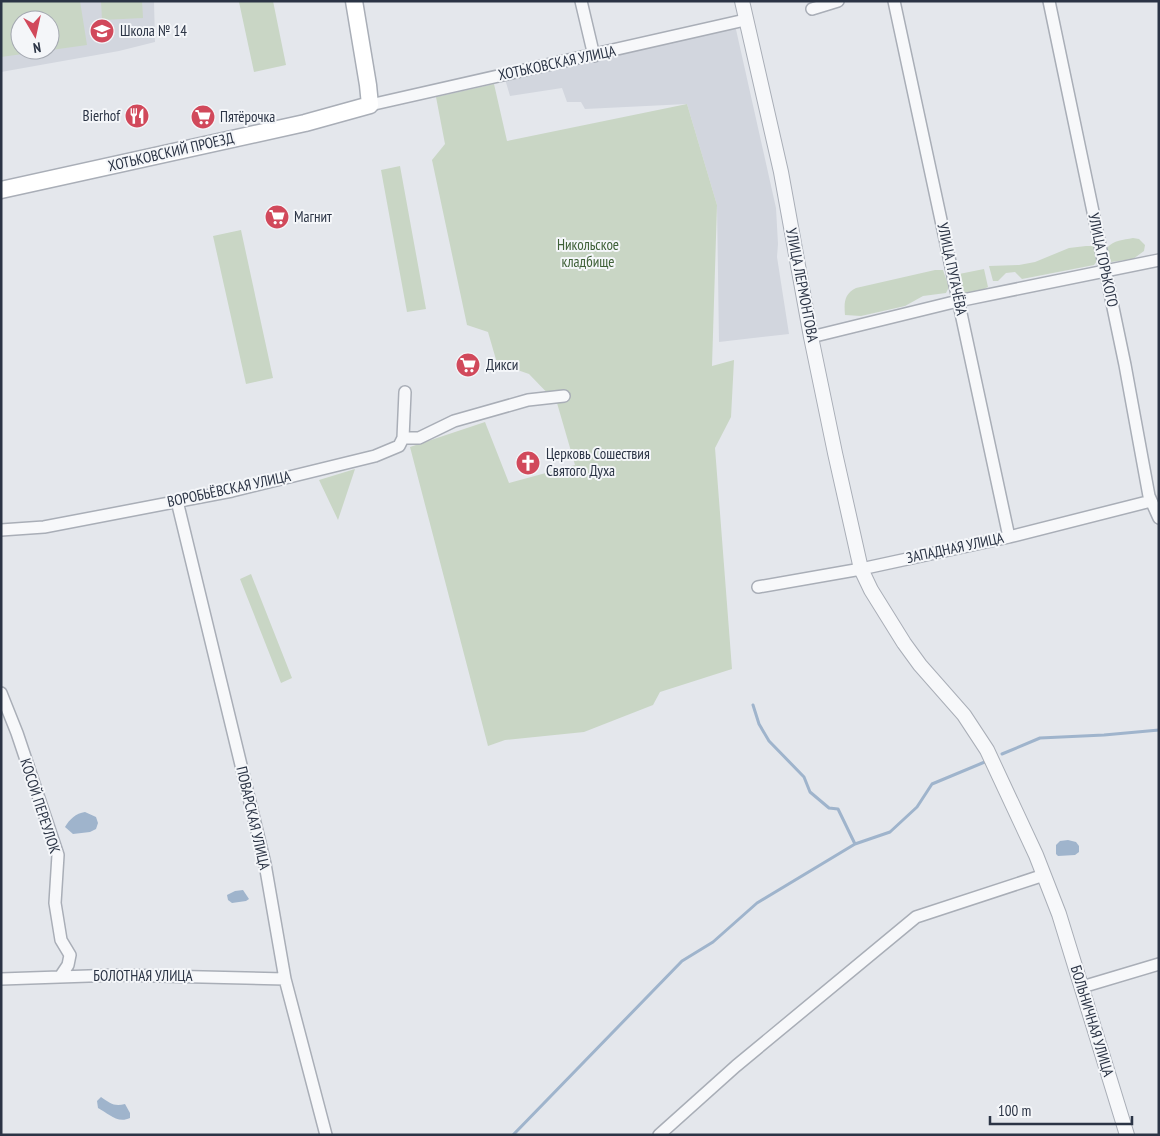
<svg xmlns="http://www.w3.org/2000/svg" width="1160" height="1136" viewBox="0 0 1160 1136" font-family="'PT Sans Narrow',sans-serif">
  <style>
    .built { fill: #d2d6de; fill-rule: evenodd }
    .green { fill: #c9d6c5; fill-rule: evenodd }
    .water { fill: #9fb4cc }
    .lines { fill: none; stroke-linecap: round; stroke-linejoin: round }
    .stream { stroke: #9fb4cc; stroke-width: 3 }
    .minor-casing { stroke: #a9aeb7; stroke-width: 14 }
    .tertiary-casing { stroke: #a9aeb7; stroke-width: 16 }
    .secondary-casing { stroke: #a9aeb7; stroke-width: 19 }
    .minor { stroke: #f7f8fa; stroke-width: 11 }
    .tertiary { stroke: #f7f8fa; stroke-width: 14 }
    .secondary { stroke: #fff; stroke-width: 16 }
    .labels { text-anchor: middle; stroke-width: 4; stroke-linejoin: round; paint-order: stroke }
    .poi-label { font-size: 15px; fill: #2b3445; stroke: #f4f6f9; text-anchor: start }
    .street-label { font-size: 15px; fill: #2b3445; stroke: #f4f6f9 }
    .park-label { font-size: 15px; fill: #3f6138; stroke: #f4f6f9 }
  </style>
  <rect width="100%" height="100%" fill="#e4e7ec"/>
  <path class="built" d="M1,1h153l1,41 -36,9 -118,21zM20,20h30v30h-30z
    M735,25l41,183 2,36 -1,13 12,77 -70,8 -2,-137 -30,-101 -102,5 -4,-7h-14l-5,-14 -52,8 -5,-17z"/>
  <path class="green" d="M1,1h79l7,44 -86,12zM20,20h30v30h-30z
    M101,1h41l1,17 -41,2z
    M273,1l13,64 -32,7 -15,-70z
    M494,84l13,57 180,-37 30,101 -5,161 22,-6 -3,57 -16,31 17,221 -72,23 -7,13 -69,27 -79,8 -17,6 -78,-299 75,-25 24,61 66,-18 -18,-62 -28,-29 -32,-11 -9,-31 -21,-7 -35,-165 13,-16 -9,-47z
    M400,166l26,143 -19,3 -26,-142z
    M241,230l32,148 -27,6 -33,-148z
    M1133,238l6,1 6,6 -1,6 -11,8 -22,3 -4,-6v-8c7,-8 16,-8 26,-10z
    M1086,246h8l3,15 -3,4 -72,14 -7,-7 -9,1 -8,8h-5l-4,-15 30,-1 16,-3 34,-14z
    M984,269l4,18 -10,5 -16,1 -3,-9v-10z
    M935,270h8l6,17 -3,6 -23,3 -18,10 -44,10 -16,-1c-1,-12 -1,-21 11,-27z
    M355,469l-17,51 -19,-40z
    M251,574l41,104 -11,5 -41,-104z"/>
  <path class="water" d="M85,812l11,5 2,6 -2,6 -6,3 -17,2 -8,-7c4,-7 11,-14 20,-15z
    M1068,840l8,2 3,4v6l-4,3 -17,1 -2,-2v-9l4,-4z
    M243,890l6,9 -3,2 -14,2 -4,-3 -1,-5 8,-4z
    M101,1097c9,6 13,10 24,7l5,9v5c-13,6 -22,-5 -32,-10l-1,-7z"/>
  <g class="lines">
    <path class="stream" d="M753,705l6,19 10,17 35,36 6,15 19,16 9,1 17,35
      M1002,754l38,-16 64,-3 55,-5
      M513,1135l169,-174 31,-19 44,-39 98,-59 35,-12 27,-25 15,-23 55,-23"/>
    <defs>
      <path id="minor" d="M581,1l13,55
        M894,1l115,536
        M1049,1l76,364 24,131 10,22
        M812,9l26,-8
        M370,105l375,-85
        M811,337l147,-36 201,-41
        M403,438h16l35,-17 74,-21 36,-4
        M177,501l88,363 20,115 41,156
        M1,530l43,-3 188,-36 143,-35 24,-10 4,-8 2,-46
        M758,587l103,-18 148,-32 142,-36
        M1,693l16,40 41,122 -3,48 6,37 9,15 -2,10 -8,12
        M1,979l117,-4 167,4
        M1082,987l77,-23
        M659,1135l77,-69 180,-149 128,-42"/>
      <path id="tertiary" d="M742,1l39,171 30,165 24,116 26,116 10,21 33,53 16,22 44,50 23,35 49,105 23,59 68,221"/>
      <path id="secondary" d="M1,190l304,-67 65,-18 -2,-20 -14,-84"/>
    </defs>
    <use href="#minor" class="minor-casing"/>
    <use href="#tertiary" class="tertiary-casing"/>
    <use href="#secondary" class="secondary-casing"/>
    <use href="#minor" class="minor"/>
    <use href="#tertiary" class="tertiary"/>
    <use href="#secondary" class="secondary"/>
  </g>
  <defs>
    <symbol id="school-disc" viewBox="-11 -11 22 22"><circle r="9.5" fill="#d1495b" stroke="#f4f6f9"/><path d="M0-5L7-2L0 1L-7-2ZM-4 1L0 2.5L4 1V4Q0 6-4 4Z" fill="#fff"/></symbol>
    <symbol id="restaurant-disc" viewBox="-11 -11 22 22"><circle r="9.5" fill="#d1495b" stroke="#f4f6f9"/><path d="M-5-6h1v4h1v-4h1v4h1v-4h1v5L-1.5 .5V6h-2V.5L-5-1ZM5-6V6H3V1.5H1.5Q1.5-4 5-6Z" fill="#fff"/></symbol>
    <symbol id="supermarket-disc" viewBox="-11 -11 22 22"><circle r="9.5" fill="#d1495b" stroke="#f4f6f9"/><path d="M-6-5.5h2.5l.6 2H6L4.5 2H-2.5L-4.4-4H-6ZM-1.5 3.2a1.3 1.3 0 1 0 .1 0ZM3 3.2a1.3 1.3 0 1 0 .1 0Z" fill="#fff"/></symbol>
    <symbol id="church-disc" viewBox="-11 -11 22 22"><circle r="9.5" fill="#d1495b" stroke="#f4f6f9"/><path d="M-1.2-6h2.4v3.5h3.3v2.4h-3.3V6h-2.4V-.1h-3.3v-2.4h3.3Z" fill="#fff"/></symbol>
  </defs>
  <g fill-rule="evenodd">
    <use href="#school-disc" x="88" y="17" width="28" height="28"/>
    <use href="#restaurant-disc" x="123" y="102" width="28" height="28"/>
    <use href="#supermarket-disc" x="189" y="103" width="28" height="28"/>
    <use href="#supermarket-disc" x="263" y="203" width="28" height="28"/>
    <use href="#supermarket-disc" x="454" y="351" width="28" height="28"/>
    <use href="#church-disc" x="514" y="449" width="28" height="28"/>
  </g>
  <g class="labels">
    <g class="poi-label">
      <text x="120" y="36">Школа № 14</text>
      <text x="120" y="121" text-anchor="end">Bierhof</text>
      <text x="220" y="122">Пятёрочка</text>
      <text x="294" y="222">Магнит</text>
      <text x="486" y="370">Дикси</text>
      <text x="546" y="459">Церковь Сошествия<tspan x="546" dy="17">Святого Духа</tspan></text>
    </g>
    <g class="street-label">
      <text transform="translate(557 63) rotate(-12)" y="5">ХОТЬКОВСКАЯ УЛИЦА</text>
      <text transform="translate(171 152) rotate(-13)" y="5">ХОТЬКОВСКИЙ ПРОЕЗД</text>
      <text transform="translate(1103 260) rotate(78)" y="5">УЛИЦА ГОРЬКОГО</text>
      <text transform="translate(952 269) rotate(78)" y="5">УЛИЦА ПУГАЧЁВА</text>
      <text transform="translate(802 285) rotate(79)" y="5">УЛИЦА ЛЕРМОНТОВА</text>
      <text transform="translate(229 489) rotate(-12)" y="5">ВОРОБЬЁВСКАЯ УЛИЦА</text>
      <text transform="translate(955 548) rotate(-12)" y="5">ЗАПАДНАЯ УЛИЦА</text>
      <text transform="translate(40 806) rotate(72)" y="5">КОСОЙ ПЕРЕУЛОК</text>
      <text transform="translate(253 818) rotate(77)" y="5">ПОВАРСКАЯ УЛИЦА</text>
      <text x="143" y="981">БОЛОТНАЯ УЛИЦА</text>
      <text transform="translate(1092 1021) rotate(73)" y="5">БОЛЬНИЧНАЯ УЛИЦА</text>
    </g>
    <g class="park-label">
      <text x="588" y="250">Никольское<tspan x="588" dy="17">кладбище</tspan></text>
    </g>
  </g>
  <rect width="1160" height="1136" fill="none" stroke="#2b3445" stroke-width="5"/>
  <g transform="translate(35 35) rotate(171)"><circle r="24" fill="#f4f6f9" stroke="#a4a8b1"/>
  <path d="M0-4L9 19L0 12L-9 19Z" fill="#d1495b"/>
  <text y="-8" font-size="14" font-weight="bold" text-anchor="middle" fill="#2b3445">N</text>
  </g>
  <path d="M990 1116v8h142v-8" fill="none" stroke="#2b3445" stroke-width="2.5"/>
  <text x="998" y="1116" font-size="15" fill="#2b3445" stroke="#f4f6f9" stroke-width="4" paint-order="stroke">100 m</text>
</svg>
